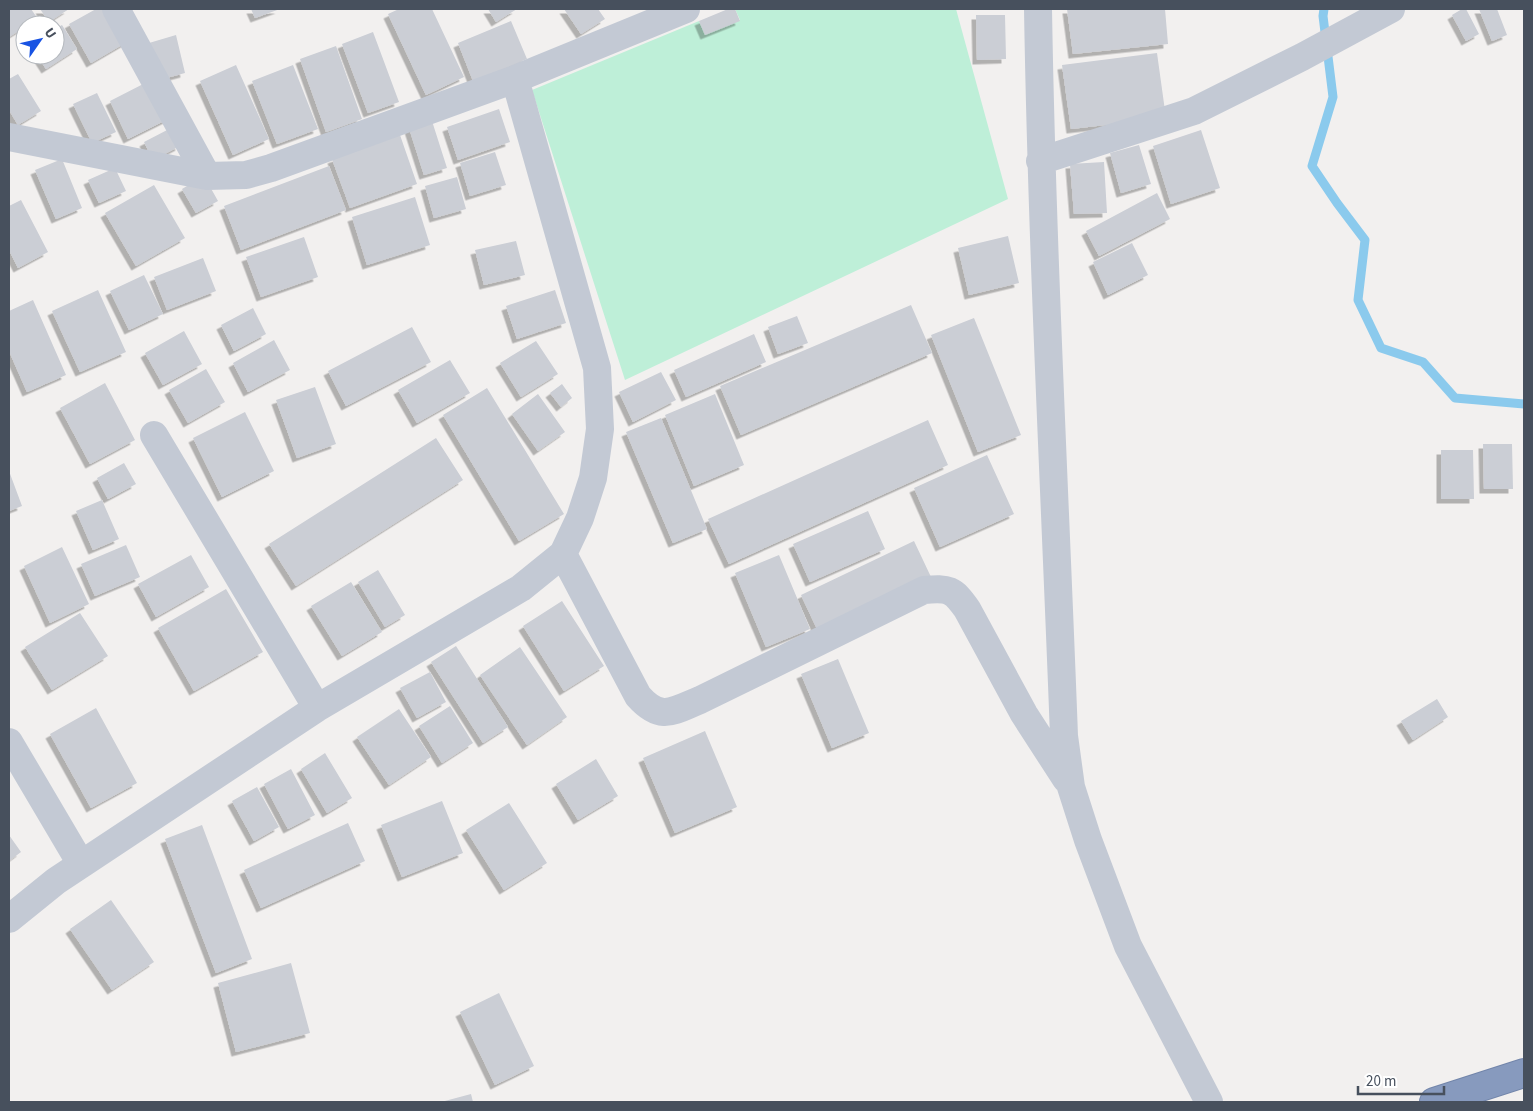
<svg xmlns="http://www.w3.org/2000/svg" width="1533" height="1111" viewBox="0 0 1533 1111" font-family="'Source Sans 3',sans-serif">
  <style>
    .green { fill: #beefd8 }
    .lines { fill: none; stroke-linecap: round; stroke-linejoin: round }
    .stream { stroke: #8bcaed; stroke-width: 9 }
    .building { fill: #cbced5; filter: url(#shadow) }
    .highway-casing { stroke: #7285aa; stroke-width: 30 }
    .street { stroke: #c3c9d4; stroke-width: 28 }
    .highway { stroke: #879abe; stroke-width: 28 }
  </style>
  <defs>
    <filter id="shadow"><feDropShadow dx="-4.5" dy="4.5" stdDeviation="0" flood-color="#0004"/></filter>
  </defs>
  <rect width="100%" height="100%" fill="#f2f0ef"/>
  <path class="green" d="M735,9h221l52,190 -383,181 -93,-290 167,-69 6,13 35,-14z"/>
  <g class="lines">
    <path class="stream" d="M1324,9l-1,7 10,81 -21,69 25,37 28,37 -7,60 23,48 42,14 32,36 69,6"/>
  </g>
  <path class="building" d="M9,9h22l7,10 -10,6h-3v2l-16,10z
    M40,9h29l-20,13z
    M96,9h12l19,33 -36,21 -22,-39z
    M251,9h29l-25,9z
    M399,9h33l32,68 -38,18 -38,-81z
    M488,9h29l-21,13z
    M564,9h34l7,10 -24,15z
    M728,9h7l5,12 -35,14 -6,-14z
    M1067,9h98l3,35 -95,10z
    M1462,9h4l13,25 -13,7 -14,-26z
    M1479,9h18l10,26 -15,6z
    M976,15h29l1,44 -29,1z
    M511,21l16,38 -54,22 -15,-38z
    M62,25l15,24 -31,20 -9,-14h18v-26z
    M373,32l26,70 -31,11 -26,-69z
    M176,35l9,38 -26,7 -10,-37z
    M336,46l26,73 -36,13 -26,-73z
    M1157,53l9,65 -95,11 -9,-64z
    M236,65l33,74 -36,16 -33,-74z
    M293,65l25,64 -41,15 -25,-63z
    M18,74l23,37 -23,14 -9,-15v-31z
    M151,80l19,38 -42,21 -18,-38z
    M97,93l19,39 -24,11 -19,-39z
    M499,109l11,33 -52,18 -11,-33z
    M432,121l15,47 -23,7 -15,-47z
    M171,128l9,18 -27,14 -9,-18z
    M1201,130l19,58 -49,16 -18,-58z
    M400,135l17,49 -67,24 -18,-49z
    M1139,145l12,39 -30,9 -11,-40z
    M495,152l11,33 -36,11 -10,-33z
    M62,159l20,49 -26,11 -21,-49z
    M1104,162l3,51 -33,1 -4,-50z
    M329,166l17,44 -105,40 -17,-44z
    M115,168l11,23 -27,12 -11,-23z
    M204,176l14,25 -22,12 -14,-24z
    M457,177l9,32 -32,9 -9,-32z
    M154,185l31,53 -49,28 -31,-53z
    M1157,193l13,26 -71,37 -13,-25z
    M415,197l15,48 -63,20 -15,-48z
    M21,200l27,52 -30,16 -9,-18v-44z
    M1008,236l11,47 -50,12 -11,-47z
    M304,237l14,40 -57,20 -15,-40z
    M516,241l9,34 -41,10 -9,-35z
    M1132,243l16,32 -40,20 -15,-33z
    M203,258l13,33 -49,19 -13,-33z
    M144,275l19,39 -34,16 -19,-39z
    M98,290l28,62 -46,20 -28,-61z
    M555,290l11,33 -49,16 -11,-33z
    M33,300l33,75 -39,17 -18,-41v-40z
    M911,305l21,48 -191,82 -21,-49z
    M253,308l13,26 -32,17 -13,-26z
    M797,316l11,27 -30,11 -10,-27z
    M974,318l47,117 -43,17 -47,-117z
    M412,327l19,35 -85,44 -18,-35z
    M184,331l18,33 -39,21 -18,-32z
    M754,334l12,28 -80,35 -12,-27z
    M274,340l16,30 -42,22 -15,-29z
    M536,341l22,33 -37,23 -21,-34z
    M450,360l20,33 -53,30 -19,-33z
    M206,369l19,33 -37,21 -19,-33z
    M661,372l15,28 -43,22 -14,-30z
    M105,383l30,57 -45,24 -30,-56z
    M562,384l10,14 -11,9 -11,-14z
    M315,387l21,57 -39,14 -21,-58z
    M487,388l77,126 -45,27 -76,-126z
    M538,394l27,38 -27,19 -26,-37z
    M715,394l29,71 -50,21 -29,-71z
    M245,412l29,59 -52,26 -29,-59z
    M661,418l46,111 -34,14 -47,-111z
    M928,420l20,45 -219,99 -21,-45z
    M436,438l27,42 -167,106 -27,-42z
    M1483,444h29l1,45h-29z
    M1441,450h32l1,49h-33z
    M987,455l27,59 -74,33 -26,-59z
    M124,463l12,21 -28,15 -11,-21z
    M9,471l13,35 -13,5z
    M102,500l17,39 -26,11 -17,-39z
    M868,511l17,38 -75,33 -17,-38z
    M914,541l17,36 -113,54 -17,-36z
    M126,545l14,32 -45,19 -14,-32z
    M62,547l27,57 -39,19 -26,-57z
    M191,555l18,32 -53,30 -18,-33z
    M779,555l31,74 -44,18 -31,-74z
    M378,570l27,45 -20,12 -27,-45z
    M351,582l31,50 -40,24 -31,-50z
    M226,589l37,63 -69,39 -36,-63z
    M562,601l42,65 -40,25 -41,-65z
    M80,613l28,43 -56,34 -27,-43z
    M456,646l52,81 -25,16 -52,-81z
    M520,647l47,70 -40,28 -47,-70z
    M838,659l31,74 -37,15 -31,-74z
    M430,672l16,30 -29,16 -17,-30z
    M1437,699l11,18 -35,23 -12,-19z
    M450,706l23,37 -31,20 -23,-37z
    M96,708l41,75 -46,25 -41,-74z
    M399,709l32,48 -42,28 -32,-48z
    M705,731l32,76 -62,26 -32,-75z
    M325,753l27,45 -25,15 -26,-44z
    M596,759l22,37 -40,24 -22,-36z
    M291,769l24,46 -27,14 -24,-45z
    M257,787l22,40 -25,14 -22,-40z
    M442,801l21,52 -61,24 -21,-52z
    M509,803l38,60 -43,27 -38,-60z
    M348,823l17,38 -104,47 -17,-38z
    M202,825l50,134 -36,14 -51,-134z
    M9,835l12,17 -12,9z
    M111,900l43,62 -42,28 -42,-61z
    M291,963l19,70 -74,19 -18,-69z
    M499,993l35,73 -39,19 -35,-73z
    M471,1094l2,8h-32z"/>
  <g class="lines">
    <defs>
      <path id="highway" d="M1434,1102l90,-29"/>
    </defs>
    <use href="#highway" class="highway-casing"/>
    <path class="street" d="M116,9l91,167
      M1038,9c4,243 17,485 26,727l7,51 17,53 40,106 81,156
      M9,137l198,39 39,-1 25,-7 244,-89
      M1040,161l154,-50 108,-54 89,-48
      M154,435l163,273
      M563,554l75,142c23,26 35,15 62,4l224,-110c25,-2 29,-1 43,19l57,105 42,65
      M9,742l72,122
      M9,919l47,-38 261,-173 204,-120 42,-34 17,-36 13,-40 7,-49 -3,-61 -82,-289 171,-70"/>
    <use href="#highway" class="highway"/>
  </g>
  <rect width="1533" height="1111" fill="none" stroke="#47505d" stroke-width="20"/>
  <g transform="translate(40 40) rotate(56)"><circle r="24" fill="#ffffff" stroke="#b5b9be"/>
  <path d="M0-4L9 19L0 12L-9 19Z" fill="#1853e3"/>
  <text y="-8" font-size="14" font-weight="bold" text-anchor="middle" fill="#47505d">U</text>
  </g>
  <path d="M1358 1086v8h86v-8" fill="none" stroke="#47505d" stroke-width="2.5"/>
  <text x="1366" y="1086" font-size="15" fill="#47505d" stroke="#ffffff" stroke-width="4" paint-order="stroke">20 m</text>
</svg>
